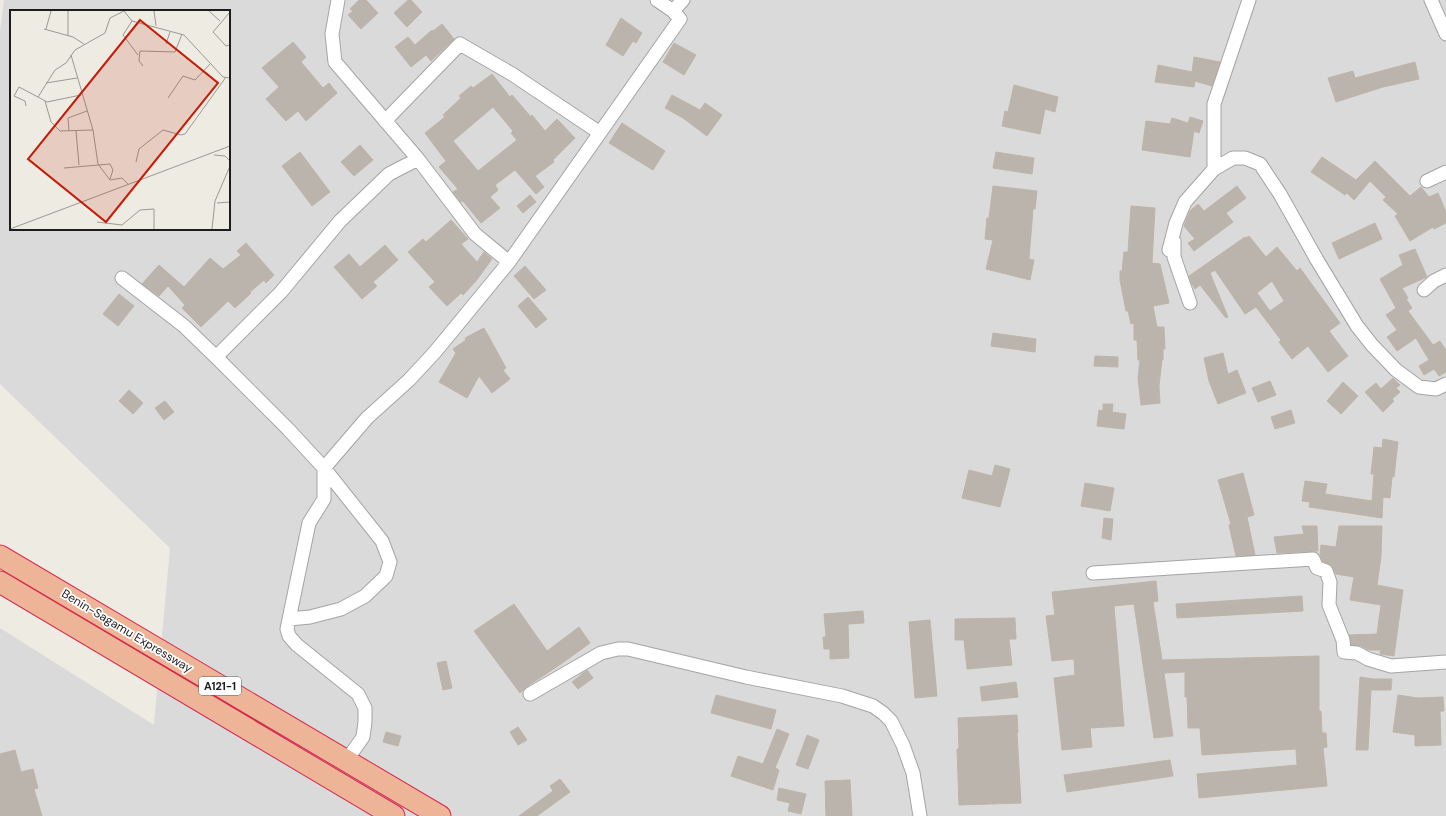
<svg xmlns="http://www.w3.org/2000/svg" width="1446" height="816" viewBox="0 0 1446 816" font-family="'DM Sans',sans-serif">
  <style>
    .residential { fill: #dbdada; fill-rule: evenodd }
    .building { fill: #bab4ac; stroke: #bfb4a6; fill-rule: evenodd }
    .lines { fill: none; stroke-linecap: round; stroke-linejoin: round }
    .minor-casing { stroke: #a4a4a4; stroke-width: 15 }
    .trunk-casing { stroke: #d3294f; stroke-width: 23 }
    .minor { stroke: #fff; stroke-width: 13 }
    .trunk { stroke: #eeb497; stroke-width: 21 }
    .labels { text-anchor: middle; stroke-width: 3.5; stroke-linejoin: round; paint-order: stroke }
    .shield { fill: #fff; stroke: #616161; stroke-width: 1 }
    .shield-label { font-size: 11px; font-weight: bold; fill: #1d1d1d }
    .street-label { font-size: 12px; fill: #1d1d1d; stroke: #fff }
    .inset-road { fill: none; stroke: #9a9994; stroke-width: 1 }
    .view { fill: #c41c06; fill-opacity: 0.15; stroke: #c41c06; stroke-width: 2 }
    .inset-edge { fill: none; stroke: #1d1d1d; stroke-width: 2 }
  </style>
  <rect width="100%" height="100%" fill="#eeebe3"/>
  <path class="residential" d="M4,0h1442v816h-1446v-188l154,97 16,-177 -170,-164v-352zM11,11h218v218h-218z"/>
  <path class="building" d="M359,0h7l12,13 -17,16 -13,-14 5,-4 -3,-2z
    M408,0h3l11,12 -15,15 -13,-14z
    M621,18l21,15 -6,10 -3,-2 -10,15 -17,-11z
    M442,24l12,15 -23,22 -5,-6 -15,12 -16,-20 13,-10 7,8 17,-15 1,1z
    M293,42l13,15 -5,5 22,26 6,-5 8,10 -31,28 -8,-10 -12,10 -20,-22 13,-12 -17,-19z
    M674,43l22,12 -12,20 -21,-13z
    M1194,57l26,5 -8,24 -17,-5 -1,6 -39,-5 3,-17 34,7z
    M1415,62l4,17 -36,8 -47,15 -8,-24 25,-7 2,7z
    M492,74l18,23 2,-2 19,22 1,-2 13,16 12,-12 18,19 -22,22 1,2 -19,14 9,11 -8,7 -21,-24 -20,15 3,5 -8,7 10,11 -19,15 -18,-22 -2,1 -8,-10 5,-3 -19,-22 7,-6 -21,-28 20,-16 -2,-2 18,-17 -2,-2 12,-10 2,2zM493,107l20,24 -2,2 6,7 -39,31 -25,-30z
    M1014,85l44,12 -3,15 -10,-3 -5,25 -38,-8 3,-15 3,1z
    M672,95l28,15 5,-7 17,12 -15,21 -24,-18 -18,-10z
    M1190,117l13,4 -4,12 -5,-2 -4,26 -48,-7 4,-29 24,3 2,-6 16,5z
    M622,123l43,28 -12,19 -44,-27z
    M360,145l13,15 -19,16 -13,-14z
    M300,152l30,40 -18,14 -30,-40z
    M996,152l38,6 -2,16 -39,-6z
    M1322,157l34,23 19,-19 35,35 11,-9 8,10 9,-4 8,19v11l-12,6 -1,-2 -23,14 -15,-25 3,-2 -15,-14 3,-3 -16,-16 -16,19 -7,-7 -2,2 -34,-23z
    M993,186l44,5 -2,18h-2l-4,50 5,1 -4,20 -44,-11 7,-29 -8,-1 2,-21h2z
    M1237,186l9,12 -20,15 7,9 -39,29 -6,-8 7,-4 -11,-13 6,-15 8,-7 6,7z
    M530,195l6,7 -13,11 -6,-7z
    M1131,206l24,2 -3,55 8,1 9,39 -16,3 4,21h7l1,22h-2v11h-1l-3,26 1,17 -19,2 -3,-27 2,-18h-2l-1,-20h-3v-17l-3,1 -3,-13h-2l-6,-31v-9h2l2,-19h4z
    M451,220l17,19 -7,5 16,18 7,-10 8,7 -16,22 -13,14 -2,-2 -14,13 -18,-19 6,-5 -27,-30 15,-13 3,3z
    M1375,223l7,16 -43,20 -7,-16z
    M1249,236l17,21 11,-10 20,24 3,-3 40,55 -11,8 19,25 -20,16 -20,-26 -16,13 -13,-17 2,-2 -25,-33 -11,7 -30,-44 -5,3 18,44 -2,1 -26,-33 -5,4 -3,-5 -3,-8 56,-39 1,1zM1272,281l12,20 -14,10 -13,-18z
    M246,243l28,32 -8,8 -2,-3 -14,12 1,1 -16,15 -7,-7 -27,26 -19,-19 3,-3 -17,-19 -9,10 -17,-12 17,-19 25,22 26,-29 13,11 18,-14 -4,-4z
    M385,245l13,15 -25,22 4,4 -15,13 -28,-32 15,-13 11,13z
    M1415,249l12,28 -25,11 6,10 -2,1 6,9 -4,3 25,34 7,-4 6,9v22l-7,4 -5,-7 -10,6 -5,-9 10,-6 -13,-22 -19,13 -10,-14 10,-7 -11,-15 10,-7 -16,-29 23,-14 -4,-10z
    M525,266l21,24 -12,9 -20,-23z
    M119,294l15,12 -16,20 -15,-12z
    M528,297l19,22 -11,9 -18,-22z
    M484,328l22,40 -3,2 7,9 -18,14 -13,-17 -12,22 -28,-16 17,-29 -3,-4 13,-9 -1,-2z
    M993,333l43,6 -1,13 -44,-6z
    M1223,353l5,21 9,-4 9,23 -28,11 -9,-23 -5,-23z
    M1095,356l23,1v10l-24,-1z
    M1393,378l7,7 -4,3 4,4 -8,7 2,2 -11,11 -18,-20 11,-9 5,6z
    M1270,381l6,14 -18,7 -6,-14z
    M1343,382l15,14 -17,18 -14,-13z
    M129,390l14,13 -10,11 -14,-13z
    M165,401l9,11 -10,8 -9,-12z
    M1103,404h10l-1,8 14,2 -2,15 -27,-3 2,-16 4,1z
    M1291,410l4,13 -20,6 -4,-12z
    M1383,439l15,3 -4,35h-2l-2,21 -7,-1 -1,21 -73,-11 1,-5 -8,-1 3,-20 22,3 -2,10 47,7 2,-27h-3l3,-27 8,1z
    M995,465l15,4 -10,38 -38,-9 7,-28 23,6z
    M1243,473l11,42 -7,2 8,38 -19,1 -7,-31 2,-1 -13,-44z
    M1085,483l29,5 -4,23 -29,-5z
    M1104,518l9,1 -2,21 -9,-2z
    M1302,526h15l1,25 -41,2 -3,-16 30,-3z
    M1339,526h43l-1,31 -4,28 26,5 -9,66 -14,-2 1,-4h-12l-8,-4 -10,-1 -2,-10 28,-1 4,-29 -31,-5 4,-23 -18,-3 -5,-9 -8,-3 -3,-7 1,-10 15,2z
    M1156,581l2,20 -5,1 9,58 157,-4v55h2l1,22h4l1,14 -4,1 4,38 -128,12 -2,-24 100,-9 -1,-16 -94,6 -2,-27h-12l-1,-31h-2v-25l-21,1 9,63 -19,2 -20,-134 -20,2 10,120 -34,2 2,19 -30,3 -8,-72 21,-3 -1,-16 -22,2 -6,-45 9,-1 -3,-23z
    M1302,596l1,15 -126,7 -1,-14z
    M514,604l33,47 32,-24 11,16 -29,21 -35,23 -6,6 -46,-62z
    M863,611l1,12 -16,1 1,34 -19,1v-10h-6l-1,-12h3l-2,-23z
    M1015,618l1,21h-7l3,26 -45,4 -3,-29h-9v-21z
    M930,620l7,76 -22,2 -6,-76z
    M446,661l6,27 -9,2 -6,-27z
    M587,670l6,8 -15,11 -6,-7z
    M1360,677l13,2h19l-1,11h-20l-3,60h-12z
    M1016,682l2,15 -36,4 -2,-14z
    M716,695l60,15 -5,19 -60,-16z
    M1398,695l20,3 25,-1 1,14h-4l1,34 -26,1v-11l-22,-3z
    M1017,715l1,17 -1,1 4,70 -62,2 -2,-56h2l-1,-31z
    M518,727l9,13 -9,5 -8,-13z
    M777,729l12,5 -14,34 4,2 -6,20 -42,-14 7,-20 25,8z
    M386,732l15,4 -3,10 -15,-4z
    M807,735l12,5 -11,29 -12,-4z
    M15,750l6,22 12,-3 5,19 -4,1 8,27h-42v-62z
    M1170,760l3,16 -106,16 -3,-17z
    M560,779l10,13 -33,24h-18l34,-25 -3,-5z
    M850,780l2,36h-26l-1,-35z
    M779,788l27,6 -5,20 -13,-3 2,-8 -13,-3z"/>
  <g class="lines">
    <defs>
      <path id="minor" d="M338,0l-6,34 3,28 83,97 57,75 34,28
        M1431,0l15,34
        M673,11l10,-11
        M385,121l75,-77 52,30 88,59
        M1214,169v-65l35,-104
        M1427,181l19,-9
        M1174,241v16l16,46
        M1169,250l7,-27 9,-21 29,-33 19,-11h12l15,6 20,30 37,66 40,66 15,19 24,25 23,17 17,2 10,-5
        M122,278l62,48 32,31 72,72 36,39 58,73 8,21 -4,14 -21,20 -24,13 -31,8 -21,2
        M1424,290l10,-9 12,-6
        M216,357l65,-65 59,-71 49,-47 29,-15
        M1093,573l220,-14 4,9 9,3 4,11 -1,23 14,35 1,12 13,1 11,6 23,7 55,-4
        M530,694l71,-41 17,-4h10l118,28 96,19 31,10 10,7 8,8 12,24 10,28 7,43
        M346,761l17,-24 2,-15v-14l-7,-14 -61,-49 -8,-9 -2,-7 22,-106 15,-24v-31l43,-50 42,-38 26,-28 74,-90 171,-243 -7,-8 -16,-11"/>
      <path id="trunk" d="M0,556l440,260
        M0,582l394,234"/>
    </defs>
    <use href="#minor" class="minor-casing"/>
    <use href="#trunk" class="trunk-casing"/>
    <use href="#minor" class="minor"/>
    <use href="#trunk" class="trunk"/>
  </g>
  <g class="labels">
    <rect class="shield" x="199" y="677" width="42" height="18" rx="3"/>
    <g class="shield-label">
      <text x="220" y="690">A121-1</text>
    </g>
    <g class="street-label">
      <text transform="translate(127 631) rotate(31)" y="4">Benin-Sagamu Expressway</text>
    </g>
  </g>
  <g transform="translate(10 10)">
    <rect width="220" height="220" fill="#eeebe3"/>
    <path class="inset-road" d="M114,1l8,10 52,14 39,42 7,1M144,1l2,15M199,1l11,10M220,2l-17,20 13,14 4,-1M122,11l-9,14 15,20M34,19l29,8 11,7M36,19l5,-18M58,26v-25M156,34l4,-12M61,45l22,75 5,34 12,16 12,-2 6,6M133,56l-4,-5 1,-10 35,1 7,-18M36,73l31,-5M71,85l-34,7 -9,-5 17,-27 11,-7 9,-13 30,-17 5,-15 14,-7M158,88l15,-22 12,4 16,-17M35,91l6,21 9,9 33,-1M16,96l-1,-5 -11,-5 5,-9 19,10M59,121l-1,-13 19,-7M66,121l3,34M204,145l11,1 5,5M126,152l3,-13 24,-19 18,5 4,-1 41,-57M54,158l46,-4 3,6 -3,9M207,193l13,-1M87,212l25,3 18,-15 14,-1v20M0,219l220,-83M202,219l3,-28 15,-35"/>
    <path class="view" d="M130,10l78,63 -112,139 -78,-63z"/>
    <rect width="220" height="220" class="inset-edge"/>
  </g>
</svg>
